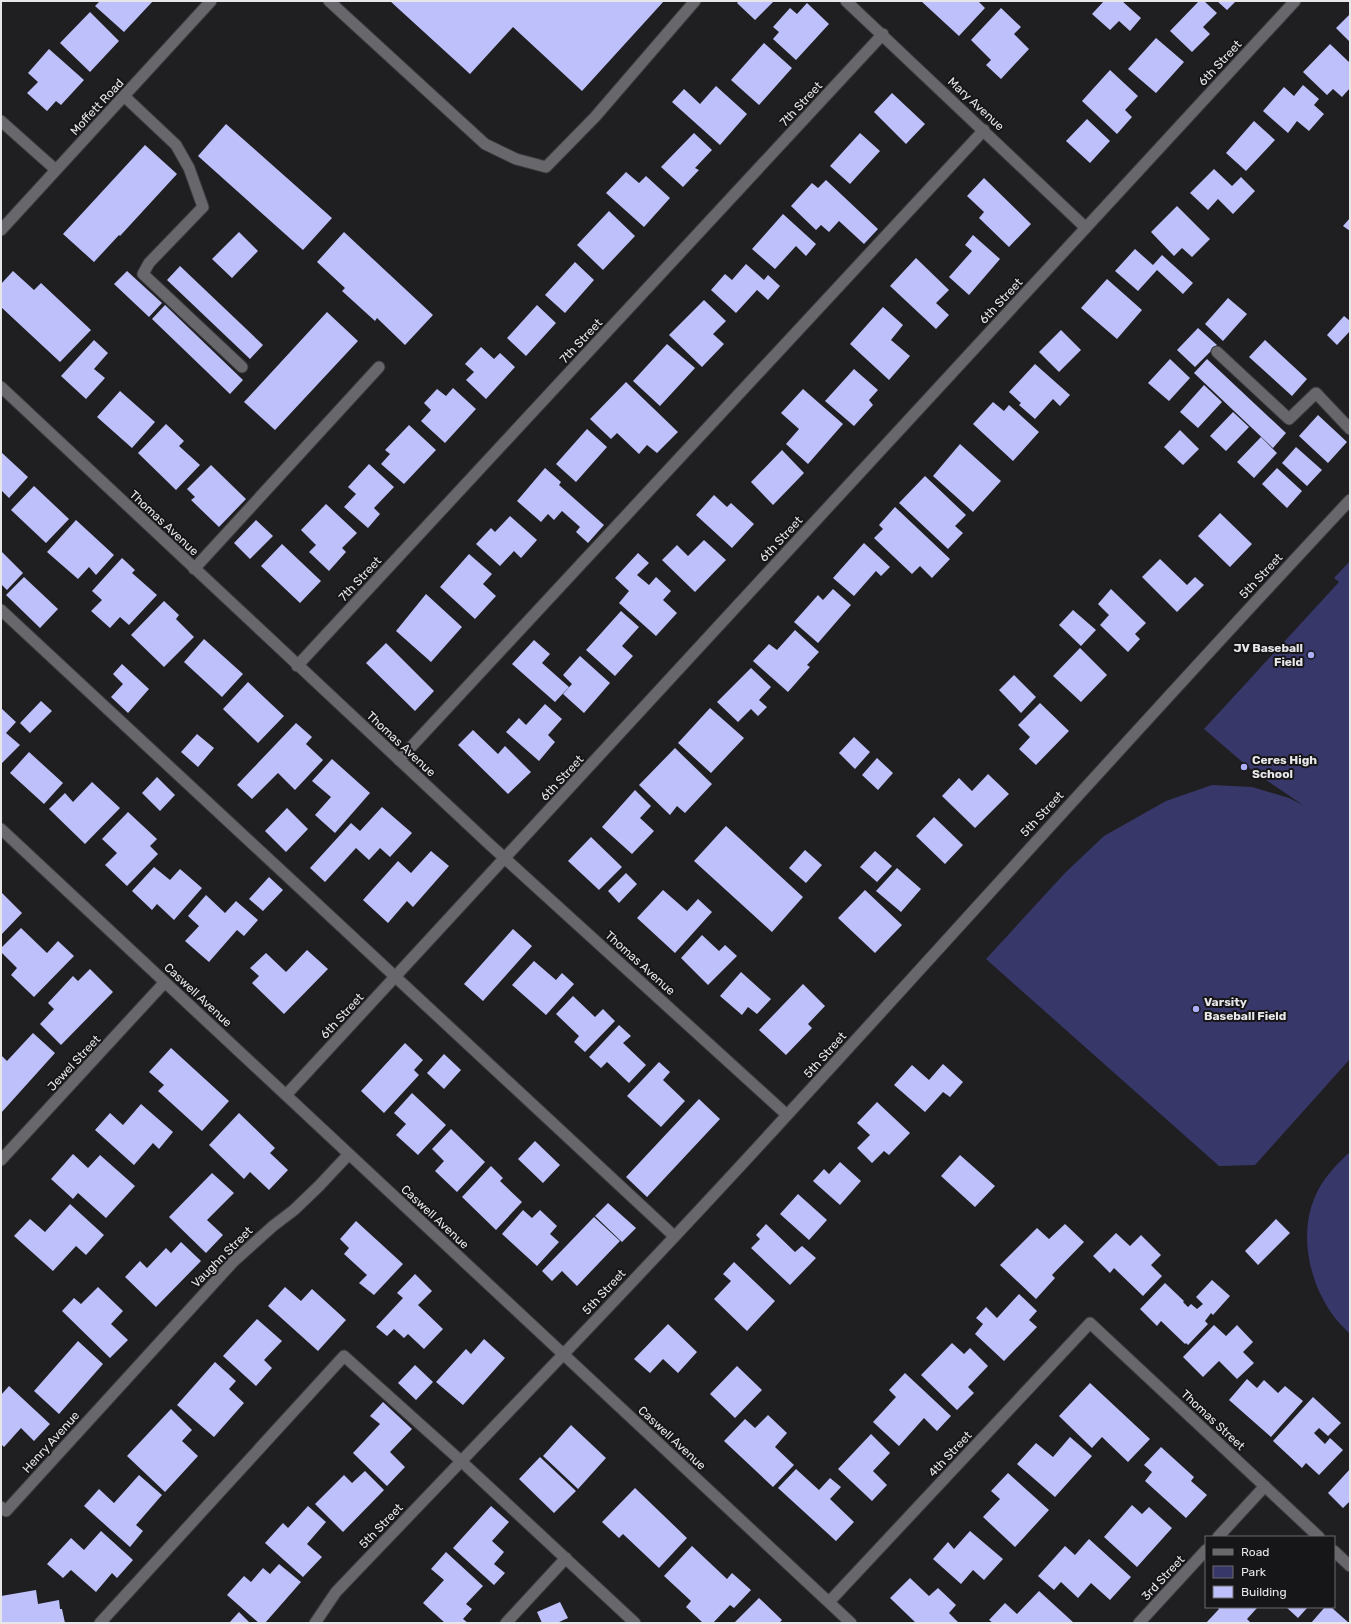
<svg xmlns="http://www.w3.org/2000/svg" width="1351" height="1624" viewBox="0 0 1351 1624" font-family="Rubik,sans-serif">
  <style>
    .green { fill: #38376a }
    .building { fill: #bdc0fb }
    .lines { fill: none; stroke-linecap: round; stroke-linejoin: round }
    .service-casing { stroke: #3a3a3d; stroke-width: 13 }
    .minor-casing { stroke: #3a3a3d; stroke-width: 13 }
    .service { stroke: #68686c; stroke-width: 11 }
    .minor { stroke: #68686c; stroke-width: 11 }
    .poi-dot { fill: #adaffb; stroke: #161619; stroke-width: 1.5 }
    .labels { text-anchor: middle; stroke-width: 4; stroke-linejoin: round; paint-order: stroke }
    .street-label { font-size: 12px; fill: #e7e7e9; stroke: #161619 }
    .poi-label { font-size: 12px; font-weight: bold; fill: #e7e7e9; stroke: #161619; text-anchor: start }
  </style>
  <rect width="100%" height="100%" fill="#1f1f22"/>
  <path class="green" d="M1350,561v498l-95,106 -36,1 -233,-207 79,-86 39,-37 62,-35 46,-16 40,2 37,11 14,7 -49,-33 -50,-43 135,-147 -5,-4z
    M1350,1152v182c-6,-6 -13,-13 -18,-20 -27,-39 -36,-95 -7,-135 7,-10 16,-19 25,-27z"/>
  <path class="building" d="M100,1h53l-29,31 -29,-26z
    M390,1h274l-82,90 -69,-64 -43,47z
    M739,1h35l-19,19 -18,-17z
    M921,1h57l7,7 -26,28z
    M1104,1h18l19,17 -11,13 -11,-10 -9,9 -18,-16z
    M1199,1h5l13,12 -14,14 7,7 -18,18 -22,-21z
    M1217,1h19l-9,9z
    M807,3l22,21 -33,36 -23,-21 6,-7 -6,-5 17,-19 7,6z
    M1001,8l20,19 -7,7 15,15 -28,30 -15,-14 5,-5 -20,-20z
    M90,12l29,29 -29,31 -30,-29z
    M1350,14v28l-14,-14z
    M1156,38l28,24 -28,31 -28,-24z
    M764,43l28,25 -33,37 -28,-25z
    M1330,44l20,19v25l-8,9 -9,-8 -6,6 -24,-23z
    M49,49l35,31 -23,25 -5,-4 -9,10 -20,-18 11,-11 -10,-9z
    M1110,70l28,26 -13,14 7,7 -15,17 -35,-33z
    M1303,85l16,14 -5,6 10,9 -15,17 -12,-10 -9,12 -25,-22 21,-24 10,9z
    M716,86l31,28 -27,31 -48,-43 12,-13 16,15z
    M892,93l33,31 -19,20 -32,-32z
    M1087,119l23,22 -20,22 -24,-22z
    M1254,121l21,19 -29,31 -20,-18z
    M226,124l106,94 -29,32 -105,-94z
    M694,133l18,17 -17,18 4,2 -16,17 -22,-20z
    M860,133l20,18 -30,33 -20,-18z
    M145,145l32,29 -57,62 -1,-1 -25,27 -31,-28z
    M1214,169l18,17 9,-9 14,14 -22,23 -15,-15 -10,11 -18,-17z
    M626,172l13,11 7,-7 24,22 -26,29 -38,-34z
    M984,178l47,46 -22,23 -30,-29 5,-6 -17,-16z
    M826,180l52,49 -14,15 -25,-23 -10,11 -8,-7 -5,5 -25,-24 21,-23 6,5z
    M1177,206l33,33 -18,18 -10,-9 -8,8 -23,-24z
    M609,211l26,25 -32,34 -26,-25z
    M783,214l33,30 -10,12 -10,-10 -21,23 -23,-20z
    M1350,218v13l-7,-5z
    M239,232l19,19 -26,27 -20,-19z
    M344,232l89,83 -28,30 -28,-27 -2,3 -33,-30 3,-3 -28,-26z
    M973,235l27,24 -31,36 -20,-18 23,-26 -7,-6z
    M1135,249l18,16 9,-10 31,28 -10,11 -26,-24 -19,21 -23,-20z
    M916,258l33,32 -13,13 13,12 -13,14 -46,-43z
    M575,262l19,18 -29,33 -20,-18z
    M746,264l18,16 4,-5 12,11 -12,14 -11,-10 -21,23 -25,-23 14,-16 7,6z
    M180,266l83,79 -13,14 -83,-79z
    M13,271l21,19 7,-7 50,47 -31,32 -59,-55v-23z
    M127,271l35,32 -13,14 -35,-33z
    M1107,279l35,31 -25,29 -36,-31z
    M1228,298l19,16 -24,27 -18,-17z
    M704,300l22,21 -13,13 11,10 -22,23 -33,-32z
    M165,305l78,75 -13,14 -78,-75z
    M537,305l19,18 -30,33 -19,-18z
    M883,307l20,18 -12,15 19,16 -21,24 -39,-36z
    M327,312l31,29 -83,89 -31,-28z
    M1344,316l6,5v10l-13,14 -10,-10z
    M1198,328l19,17 -22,22 -18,-17z
    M1061,330l20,20 -22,22 -20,-20z
    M94,340l14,13 -14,16 11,9 -19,21 -25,-23z
    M1265,340l42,39 -15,17 -43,-39z
    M667,344l28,24 -35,38 -27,-25z
    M481,347l13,12 6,-6 15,14 -29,32 -20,-19 8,-8 -9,-8z
    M1170,359l20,19 -21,23 -21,-18z
    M1207,359l79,74 -13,15 -79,-75z
    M1035,364l35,31 -10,11 -7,-7 -18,20 -16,-14 2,-2 -12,-11z
    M854,369l24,21 -9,10 4,5 -19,21 -29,-25z
    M626,382l52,50 -21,21 -10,-8 -8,9 -22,-21 -6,6 -21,-20z
    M1204,385l18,17 -24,26 -18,-16z
    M453,388l23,21 -31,34 -24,-22 10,-11 -7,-7 13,-14 9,7z
    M803,389l40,35 -35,40 -22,-20 13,-15 -18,-16z
    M120,391l35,31 -23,26 -35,-31z
    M993,402l11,9 5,-6 30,27 -26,29 -40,-37z
    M1233,412l16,15 -23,24 -16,-15z
    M1318,415l29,27 -19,21 -29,-27z
    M166,424l18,17 -5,5 21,19 -24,25 -38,-37z
    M409,425l27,25 -32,34 -23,-20 9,-10 -5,-4z
    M587,429l20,18 -31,35 -20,-18z
    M1180,430l19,19 -16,16 -19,-18z
    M1261,437l16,16 -23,25 -17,-16z
    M960,444l41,37 -28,31 -40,-36z
    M1296,447l26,23 -15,16 -25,-23z
    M782,450l22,23 -31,32 -22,-23z
    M1,452l27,25 -19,21 -8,-8z
    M369,464l25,23 -20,21 6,6 -12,14 -24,-21 12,-13 -8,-7z
    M211,465l35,34 -27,28 -28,-27 4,-3 -8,-8z
    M545,468l16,14 -2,3 45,40 -16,18 -12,-11 4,-5 -18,-16 -8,9 -6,-6 -7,8 -24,-21z
    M1277,468l25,23 -15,17 -25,-24z
    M925,476l41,39 -11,11 8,7 -15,16 -49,-46z
    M34,486l35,33 -23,24 -35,-33z
    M714,495l13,12 4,-4 23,21 -22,24 -36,-33z
    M326,504l31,29 -15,15 4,4 -17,19 -20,-19 7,-7 -15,-15z
    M895,507l55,52 -18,19 -12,-12 -8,8 -38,-36 9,-9 -4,-4z
    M1220,513l32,31 -22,23 -32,-31z
    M510,516l27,24 -16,18 -7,-7 -14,15 -24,-22 15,-16 4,4z
    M76,520l38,35 -18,20 -7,-8 -11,12 -31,-27z
    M256,520l17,16 -23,23 -16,-16z
    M704,540l22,20 -31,32 -33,-32 15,-15 11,11z
    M864,543l26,24 -9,9 -5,-5 -22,25 -21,-18z
    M282,544l39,37 -21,22 -39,-37z
    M2,552l21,21 -16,17 -6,-6z
    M638,553l11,10 -12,12 12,10 7,-8 15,14 -8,9 14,13 -21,23 -37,-33 10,-12 -14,-13z
    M469,554l23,20 -9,10 13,12 -21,23 -35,-32z
    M122,558l13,12 -3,3 25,22 -28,30 -9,-8 -10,11 -19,-17 11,-11 -10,-9z
    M1160,559l27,26 8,-8 9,8 -27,27 -35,-35z
    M24,577l34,32 -18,19 -34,-33z
    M833,589l18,16 -33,38 -24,-21 24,-27 5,5z
    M1111,589l35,34 -11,11 5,5 -12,13 -28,-27 9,-10 -11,-11z
    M426,594l36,33 -31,35 -35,-31z
    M164,601l15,14 -3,4 18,18 -30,30 -33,-32z
    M1073,610l23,20 -15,16 -22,-21z
    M621,611l18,16 -17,19 11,10 -18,20 -29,-26z
    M795,630l24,22 -12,13 3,2 -22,25 -35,-31 16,-17 8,6z
    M204,639l39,35 -21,23 -38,-35z
    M534,640l16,14 -8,9 27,24 -14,15 -43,-38z
    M386,643l48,48 -19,20 -49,-48z
    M1080,648l27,27 -26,27 -28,-26z
    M580,656l30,27 -26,30 -21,-19 9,-10 -9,-9z
    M122,664l27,25 -21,24 -17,-16 12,-13 -10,-10z
    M751,668l20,19 -12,13 8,7 -9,9 -7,-7 -13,13 -21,-20z
    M1014,675l22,22 -15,16 -22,-23z
    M248,682l36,34 -26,27 -35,-34z
    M41,701l11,10 -22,22 -10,-10z
    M1040,703l29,28 -33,34 -17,-16 11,-12 -12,-12z
    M545,704l17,15 -14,16 7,7 -16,19 -33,-29 13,-14 7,7z
    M1,708l15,14 -10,11 14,12 -18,18 -1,-1z
    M710,708l34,30 -33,35 -33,-30z
    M296,723l16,14 -6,7 17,16 -28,30 -17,-17 -26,26 -15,-14z
    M473,730l25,24 7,-8 26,26 -23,22 -50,-49z
    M197,734l17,14 -16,19 -17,-15z
    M854,737l16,15 -15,17 -16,-16z
    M675,748l37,36 -27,29 -8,-7 -7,9 -31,-30z
    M29,752l34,31 -19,21 -34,-31z
    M877,758l16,15 -15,17 -16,-15z
    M332,759l38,34 -35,40 -20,-18 16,-18 -19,-16z
    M988,774l21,20 -34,34 -33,-32 17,-18 13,13z
    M157,777l18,18 -15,16 -18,-18z
    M92,782l28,26 -35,36 -36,-35 16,-16 8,9z
    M635,790l16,16 -11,12 14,13 -22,23 -30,-27z
    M382,807l30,26 -22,24 -10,-9 -11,12 -13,-12 -31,34 -15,-14 41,-45 9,8z
    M287,808l21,21 -22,23 -21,-21z
    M128,812l29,27 -7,7 8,8 -31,32 -22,-21 12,-12 -15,-14z
    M934,817l29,28 -18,19 -29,-28z
    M726,826l77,71 -31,35 -78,-71z
    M591,837l31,30 -23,23 -31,-29z
    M805,850l17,15 -16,18 -17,-15z
    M431,851l18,15 -36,41 -6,-6 -19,22 -25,-23 35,-39 13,12z
    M875,851l17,15 -15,16 -17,-15z
    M154,867l16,13 10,-11 22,19 -28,32 -17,-16 -5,6 -20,-19z
    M897,868l24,21 -20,23 -25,-21z
    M626,873l11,11 -18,19 -11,-12z
    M269,877l14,13 -20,21 -14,-12z
    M663,890l24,21 11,-12 14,13 -37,41 -38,-35z
    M865,890l37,35 -27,28 -37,-35z
    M1,892l21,21 -21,22z
    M206,895l19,18 11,-12 22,19 -14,16 -7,-6 -28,32 -24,-21 14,-15 -11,-10z
    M21,928l26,25 11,-12 16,15 -40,41 -23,-22 6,-7 -16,-16v-4z
    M513,929l19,17 -49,55 -19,-17z
    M702,935l17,16 6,-6 12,11 -29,29 -27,-27z
    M307,950l21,19 -44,45 -32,-31 7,-7 -9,-8 16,-15 20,19z
    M534,961l22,19 6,-7 12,11 -28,31 -34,-30z
    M90,969l23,23 -52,53 -21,-21 14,-15 -6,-6 25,-27 5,5z
    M741,972l30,27 -14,15 -9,-7 -6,8 -22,-19z
    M803,984l22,22 -17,18 4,4 -26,27 -27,-25z
    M573,996l22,21 8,-8 12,12 -30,31 -11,-10 5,-6 -23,-22z
    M619,1025l12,11 -8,7 23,22 -17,18 -22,-21 -6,6 -12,-11z
    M33,1033l22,20 -54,60v-58l6,6z
    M405,1043l18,17 -9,10 5,5 -35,38 -23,-22z
    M171,1048l58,53 -27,30 -44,-40 6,-6 -15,-13z
    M444,1054l17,16 -17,19 -17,-16z
    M659,1062l11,10 -7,8 22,21 -24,26 -34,-31z
    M943,1064l20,18 -13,15 -7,-5 -18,20 -31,-27 18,-20 17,15z
    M412,1093l34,32 -28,30 -22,-20 10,-11 -12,-11z
    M699,1099l21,20 -73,78 -21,-20z
    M877,1102l33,31 -21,22 -5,-4 -12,12 -15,-15 13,-13 -13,-12z
    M141,1104l32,28 -14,17 -6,-6 -19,22 -39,-35 15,-17 13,12z
    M239,1113l36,35 -5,5 18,17 -19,20 -19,-18 -6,7 -35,-34z
    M451,1129l34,33 -28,30 -22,-21 9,-10 -12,-12z
    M535,1141l25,24 -17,18 -25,-24z
    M73,1154l15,14 12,-13 35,31 -29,32 -28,-25 -5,6 -22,-20z
    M960,1155l35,31 -20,21 -34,-31z
    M840,1162l21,19 -21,24 -27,-24 11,-12 5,5z
    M491,1166l12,12 -3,3 22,21 -26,28 -34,-33z
    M212,1173l22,20 -27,27 16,15 -17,18 -37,-36z
    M798,1194l29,26 -18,20 -29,-26z
    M608,1203l28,25 -14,14 -27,-26z
    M70,1204l34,31 -18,20 -10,-9 -23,25 -39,-35 16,-17 15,13z
    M523,1210l9,8 8,-8 17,16 -7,8 9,8 -22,24 -35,-32z
    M594,1217l26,24 -43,45 -15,-15 -10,10 -10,-10z
    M1276,1219l14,14 -32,32 -13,-14z
    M356,1221l47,43 -29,31 -15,-12 8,-8 -23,-21 5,-6 -9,-9z
    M766,1224l29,28 7,-6 14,12 -26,27 -39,-37 9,-9 -4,-4z
    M1065,1224l19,18 -32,33 3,3 -19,21 -36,-34 37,-37 12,11z
    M1116,1233l14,13 11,-11 20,20 -10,10 11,11 -19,20 -29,-28 -4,5 -17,-17z
    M181,1242l20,19 -45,46 -31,-30 15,-16 7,7 19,-20 5,5z
    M734,1262l41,39 -28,30 -33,-32 17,-18 -8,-7z
    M415,1274l17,17 -14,14 25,24 -19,20 -16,-15 -4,4 -10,-9 -7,7 -11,-9 27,-29 -6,-5z
    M1212,1280l18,16 -17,19 -2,-2 -6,8 3,3 -20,21 -2,-2 -1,1 -24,-23 -4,5 -17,-17 25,-26 19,18 -1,1 5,5 3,-3 6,5 6,-5 -7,-7z
    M98,1287l25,24 -12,13 17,16 -18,18 -48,-47 12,-13 7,6z
    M285,1287l16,14 11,-12 34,31 -28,31 -50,-45z
    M1019,1294l18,17 -8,9 8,7 -33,34 -29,-27 8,-10 -7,-6 10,-11 11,11z
    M257,1319l25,22 -18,19 8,8 -16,18 -33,-30z
    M668,1324l29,28 -19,21 -15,-14 -13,14 -16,-14z
    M1214,1325l12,11 11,-11 16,17 -10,10 11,11 -17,16 -18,-18 -16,16 -20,-20z
    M484,1339l21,19 -42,47 -27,-23 30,-33 5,5z
    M78,1341l25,23 -44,50 -25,-23z
    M952,1343l12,11 6,-6 18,18 -20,21 6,6 -17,17 -36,-35z
    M215,1362l21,19 -7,8 15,14 -30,34 -37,-32z
    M415,1365l18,17 -17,18 -18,-17z
    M737,1366l25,24 -27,28 -25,-24z
    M905,1373l46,43 -14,15 -13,-13 -25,28 -26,-24 23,-25 -7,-7z
    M1247,1379l10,9 7,-8 14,13 7,-7 18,15 -32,36 -42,-37z
    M1090,1383l60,56 -22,23 -26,-25 -10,11 -33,-32z
    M9,1386l41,38 -16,17 -13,-13 -17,19 -3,-3v-49z
    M1313,1397l28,26 -13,13 -9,-8 -5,5 11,11 5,-6 13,12 -24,25 -13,-12 -4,5 -29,-27z
    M383,1402l29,27 -22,23 15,15 -18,19 -34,-33 27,-29 -10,-8z
    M171,1409l21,21 -10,11 16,15 -33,36 -38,-36z
    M768,1415l19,18 -12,14 19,18 -21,22 -49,-46 21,-22 10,9z
    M571,1425l35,33 -28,31 -35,-33z
    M871,1434l19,19 -17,18 14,14 -15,16 -34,-32z
    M1070,1437l22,19 -37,41 -38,-33 19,-21 17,14z
    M1161,1447l33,30 -3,4 16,14 -21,23 -41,-37 7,-9 -8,-7z
    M540,1457l36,34 -22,22 -35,-34z
    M796,1469l23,21 11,-12 11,9 -11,12 24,23 -18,19 -58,-53z
    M1350,1469v32l-7,7 -15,-15z
    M365,1471l19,19 -41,42 -28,-28 29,-29 8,8z
    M1008,1473l41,37 -34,37 -32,-30 17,-18 -9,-8z
    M139,1475l23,20 -26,30 7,6 -13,16 -46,-41 15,-17 15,14z
    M635,1488l52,50 -28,30 -36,-34 -4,4 -17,-16z
    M1132,1505l10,9 7,-7 23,21 -35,39 -33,-30z
    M308,1506l18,16 -19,22 15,13 -19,20 -38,-34 18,-20 5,5z
    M491,1506l18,16 -17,19 12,11 -10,12 11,9 -11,12 -41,-37z
    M101,1531l32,29 -16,18 -5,-5 -16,19 -25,-22 -8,8 -16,-14 24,-26 13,12z
    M970,1531l33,28 -19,21 -11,-10 -12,14 -28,-25 15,-17 6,7z
    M1089,1539l42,38 -21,23 -19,-17 -13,15 -17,-16 -7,8 -16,-14 27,-30 10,9z
    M692,1546l35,33 5,-6 19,17 -17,18 -4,-3 -17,18h-10l-17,-16 5,-6 -27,-25z
    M446,1552l37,34 -17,18 6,5 -9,10 5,4h-23l-22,-20 21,-23 -13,-11z
    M279,1564l22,18 -36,41h-6l-32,-28 17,-19 7,6 12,-14 7,6z
    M910,1578l19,18 9,-8 18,17 -7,8 10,10h-43l-26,-25z
    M36,1590l2,14 21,-4 1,9h2l3,14h-64v-27z
    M1039,1591l35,32h-81l-4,-3 16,-17 12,11z
    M759,1598l23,22 -3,3h-45z
    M560,1602l8,16 -11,5h-15l-5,-11z
    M1217,1607h39l1,1 -10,11 4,4h-45l13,-14z
    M1286,1607h22l-10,11z
    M1325,1607h6l18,16h-38z
    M239,1612l11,11h-21z"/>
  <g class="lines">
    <defs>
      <path id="service" d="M329,1l156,143 31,15 30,8 49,-50 100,-116
        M124,96l52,49 13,23 14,39 -54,56 -6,11 99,93
        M1217,352l72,67 27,-26 34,36
        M194,569l185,-202
        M1,610l673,626
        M399,760l585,-630
        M100,1623l244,-267 117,105 174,162
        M506,1623l60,-65"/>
      <path id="minor" d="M846,1l240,227
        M1,121l55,49
        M1,230l210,-229
        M1,387l487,456 299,272
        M297,666l586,-632
        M1,829l850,794
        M286,1095l1009,-1094
        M1,1160l164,-178
        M1,1507l5,4 227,-249 40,-36 21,-16 25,-24 30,-32
        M1218,1537l47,-51
        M1334,1551l16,15
        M829,1602l261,-279 229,214
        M315,1623l21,-31c152,-159 305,-317 453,-479 187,-204 372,-411 561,-613
        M1139,1623l67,-73"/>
    </defs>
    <use href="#service" class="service-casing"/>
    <use href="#minor" class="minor-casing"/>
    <use href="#service" class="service"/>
    <use href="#minor" class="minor"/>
  </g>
  <g class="poi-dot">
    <circle cx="1311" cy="655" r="4"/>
    <circle cx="1244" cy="767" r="4"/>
    <circle cx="1196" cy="1009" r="4"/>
  </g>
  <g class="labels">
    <g class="street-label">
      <text transform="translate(1220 63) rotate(-47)" y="4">6th Street</text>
      <text transform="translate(801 104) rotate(-47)" y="4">7th Street</text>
      <text transform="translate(976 104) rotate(43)" y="4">Mary Avenue</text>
      <text transform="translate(97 107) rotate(-47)" y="4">Moffett Road</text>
      <text transform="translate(1001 301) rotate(-47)" y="4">6th Street</text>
      <text transform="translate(581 341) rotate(-47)" y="4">7th Street</text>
      <text transform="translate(164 523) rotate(43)" y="4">Thomas Avenue</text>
      <text transform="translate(781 539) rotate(-47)" y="4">6th Street</text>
      <text transform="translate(1261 576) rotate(-47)" y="4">5th Street</text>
      <text transform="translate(360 579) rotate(-47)" y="4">7th Street</text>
      <text transform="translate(401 744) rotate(43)" y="4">Thomas Avenue</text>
      <text transform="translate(562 778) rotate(-47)" y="4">6th Street</text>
      <text transform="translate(1042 814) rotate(-47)" y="4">5th Street</text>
      <text transform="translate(640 963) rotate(42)" y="4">Thomas Avenue</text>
      <text transform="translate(198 995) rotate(43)" y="4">Caswell Avenue</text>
      <text transform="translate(342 1016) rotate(-47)" y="4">6th Street</text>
      <text transform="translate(825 1055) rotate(-48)" y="4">5th Street</text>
      <text transform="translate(74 1063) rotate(-47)" y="4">Jewel Street</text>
      <text transform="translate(435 1217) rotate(43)" y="4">Caswell Avenue</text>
      <text transform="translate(222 1257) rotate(-45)" y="4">Vaughn Street</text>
      <text transform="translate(604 1292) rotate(-47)" y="4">5th Street</text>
      <text transform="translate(1213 1420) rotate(43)" y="4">Thomas Street</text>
      <text transform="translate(672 1438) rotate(43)" y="4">Caswell Avenue</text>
      <text transform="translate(51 1442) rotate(-48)" y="4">Henry Avenue</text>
      <text transform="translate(950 1454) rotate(-47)" y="4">4th Street</text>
      <text transform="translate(381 1526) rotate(-46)" y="4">5th Street</text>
      <text transform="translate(1163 1578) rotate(-47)" y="4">3rd Street</text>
    </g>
    <g class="poi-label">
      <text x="1303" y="652" text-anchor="end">JV Baseball<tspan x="1303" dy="14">Field</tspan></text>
      <text x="1252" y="764">Ceres High<tspan x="1252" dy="14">School</tspan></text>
      <text x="1204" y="1006">Varsity<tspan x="1204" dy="14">Baseball Field</tspan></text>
    </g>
  </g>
  <rect width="1351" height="1624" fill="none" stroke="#e7e7e9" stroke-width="4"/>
  <rect x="1205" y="1536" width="130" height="72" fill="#161619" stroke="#6a6a6c"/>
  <rect x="1213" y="1549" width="20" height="6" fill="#68686c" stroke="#6a6a6c"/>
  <text x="1241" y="1556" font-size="12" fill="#e7e7e9">Road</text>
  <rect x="1213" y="1566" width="20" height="12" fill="#38376a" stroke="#6a6a6c"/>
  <text x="1241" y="1576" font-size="12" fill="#e7e7e9">Park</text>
  <rect x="1213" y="1586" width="20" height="12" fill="#bdc0fb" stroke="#6a6a6c"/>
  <text x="1241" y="1596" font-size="12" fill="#e7e7e9">Building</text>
</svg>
